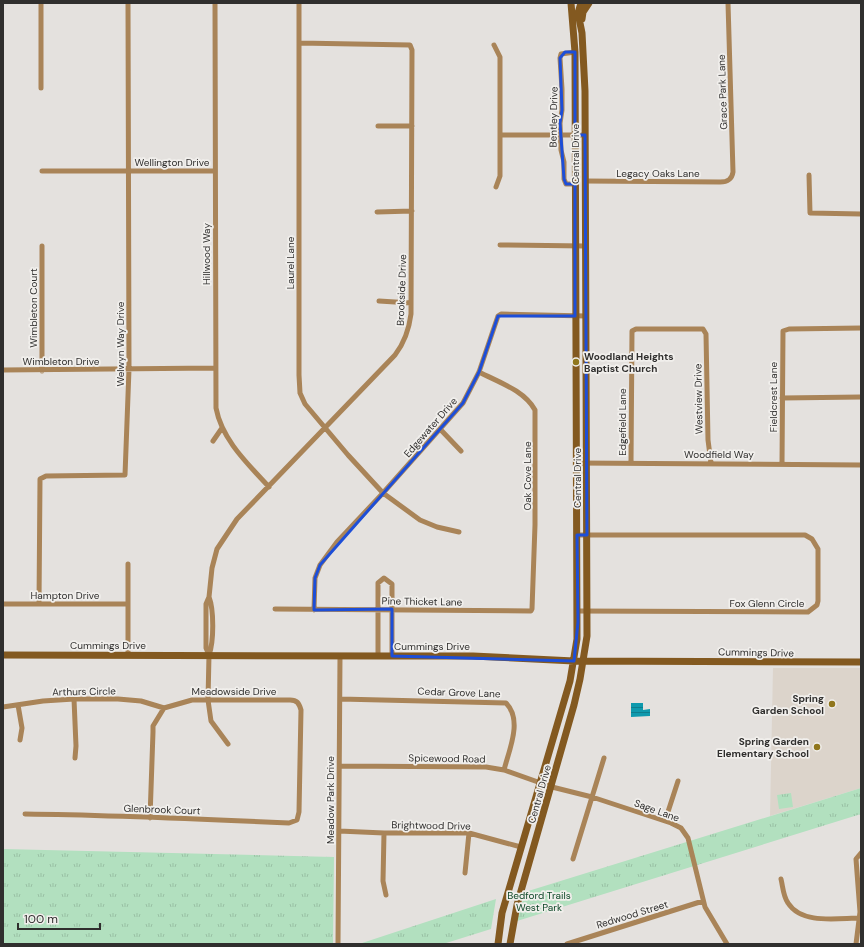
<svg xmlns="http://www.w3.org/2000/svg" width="864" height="947" viewBox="0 0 864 947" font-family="'DM Sans',sans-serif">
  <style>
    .built { fill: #dcd4cb }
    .park { fill: url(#park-tufts) }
    .water { fill: url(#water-rules) }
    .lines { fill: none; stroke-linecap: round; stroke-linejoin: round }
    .street { stroke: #a98458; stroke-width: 5 }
    .secondary { stroke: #835920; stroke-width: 7 }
    .marked { fill: none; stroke: #1d4ed8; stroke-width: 3; stroke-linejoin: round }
    .poi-dot { fill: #90761c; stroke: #f1efec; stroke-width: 1.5 }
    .labels { text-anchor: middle; stroke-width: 3.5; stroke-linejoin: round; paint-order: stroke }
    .street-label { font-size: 10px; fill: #302f2e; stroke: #f1efec }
    .poi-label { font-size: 10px; font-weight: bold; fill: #302f2e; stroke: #f1efec; text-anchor: end }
    .park-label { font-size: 10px; fill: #0c4727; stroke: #f1efec }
  </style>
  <defs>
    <pattern id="park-tufts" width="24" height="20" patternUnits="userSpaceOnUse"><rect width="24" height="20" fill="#b2e0bf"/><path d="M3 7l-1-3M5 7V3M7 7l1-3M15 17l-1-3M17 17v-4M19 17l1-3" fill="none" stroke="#99c0a4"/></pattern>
    <pattern id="water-rules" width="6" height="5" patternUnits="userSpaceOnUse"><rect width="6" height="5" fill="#0e99ad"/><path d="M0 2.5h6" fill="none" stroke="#0e7d8d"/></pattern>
  </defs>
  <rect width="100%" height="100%" fill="#e4e1de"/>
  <path class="built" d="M773,668h88v120l-91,28z"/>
  <path class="park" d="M861,788v26l-344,107 8,-29z
    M791,793l2,14 -14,2 -2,-14z
    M3,849l331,8 -1,87h-330z
    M496,899l-5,30 -48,15h-84z"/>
  <path class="water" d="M631,703h12v7l7,-1v7l-19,1z"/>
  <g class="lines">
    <path class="street" d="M41,3v85
      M215,3l1,405c6,32 32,56 53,79
      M299,3v372l1,18 5,11 43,51 35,38 37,27 17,7 22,5
      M494,45l6,12v119l-4,11
      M378,126h34
      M500,135h85
      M42,171h172
      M809,175l1,38 51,1
      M585,181l135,1c8,0 12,-3 13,-10l-5,-169
      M575,184h-9l-2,-5v-17l-3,-12 -1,-27 2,-13v-21l-2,-31 1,-4 14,-2
      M377,212l35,-1
      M500,245l85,1
      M42,246v125
      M379,301l32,2
      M3,370l212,-2
      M782,398l79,-1
      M440,429l21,22
      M213,441l9,-13
      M576,463l285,2
      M631,463l1,-132 4,-2h67l3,5 2,106 3,23
      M782,464l1,-133 6,-2 72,-1
      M577,535h228l7,4 6,10v52l-1,4 -9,7 -230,-1
      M128,564v91
      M3,604h125
      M39,604l1,-125 6,-3 79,-1 4,-106 -1,-366
      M275,609l256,2 1,-2 3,-84v-115c-11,-20 -37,-28 -56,-38
      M314,610l1,-32 5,-13 17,-23 46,-49 80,-90 16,-31 19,-56 3,-2 85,2
      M209,655c5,-14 5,-45 0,-58
      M378,656v-73l6,-5 8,6v72
      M74,699l2,47 -1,12
      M340,699l166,4c17,17 3,47 -2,67
      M18,705l4,23 -2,12
      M3,707l40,-6 31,-2h44l23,2 23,7
      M228,744l-17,-23 -3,-21 1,-45 -3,-7v-44l3,-7 3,-29 5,-19 20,-30 158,-164c10,-13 14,-25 16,-41l1,-264 -2,-5 -111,-2
      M340,766l146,1 18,3 48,17 40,10 79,26 10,5 7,10 17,69 22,37
      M25,814c88,1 176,5 264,9l8,-3 2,-8 2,-102c-2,-7 -4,-10 -11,-10h-98l-28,8 -11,18v6l-3,86
      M665,821l13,-40
      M339,831l45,2h85l52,14
      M384,833l-1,48 3,14
      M573,859l31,-101
      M465,873l4,-40
      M781,879c2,8 2,17 7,24 14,22 50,15 73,15
      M338,944l2,-288
      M567,944l136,-43
      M856,944l4,-32 -4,-53 5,-6"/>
    <path class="secondary" d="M582,19l1,-7 6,-9
      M3,655l389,1h81l101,5 287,1
      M498,944l4,-31 68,-232 7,-42 -2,-587 -4,-49
      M510,944l7,-39 57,-200 6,-26 7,-43 -2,-545 -3,-58 -4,-20 3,-10"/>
  </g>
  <path class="marked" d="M565,52h10v83h10l2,400h-10l1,87 -4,39 -182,-5v-47l-78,1 1,-32 5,-13 143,-162 16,-31 19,-56h77v-132h-9l-2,-5 -4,-56 2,-13 -2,-52z"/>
  <g class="poi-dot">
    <circle cx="576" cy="362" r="4"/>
    <circle cx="832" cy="704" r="4"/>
    <circle cx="817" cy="747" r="4"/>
  </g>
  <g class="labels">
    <g class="street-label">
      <text transform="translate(722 92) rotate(-92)" y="4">Grace Park Lane</text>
      <text transform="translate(553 117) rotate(-89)" y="4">Bentley Drive</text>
      <text transform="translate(575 154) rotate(-90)" y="4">Central Drive</text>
      <text x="172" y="166">Wellington Drive</text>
      <text x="658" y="177">Legacy Oaks Lane</text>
      <text transform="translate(206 254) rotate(-90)" y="4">Hillwood Way</text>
      <text transform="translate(290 263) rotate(-90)" y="4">Laurel Lane</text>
      <text transform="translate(401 290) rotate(-88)" y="4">Brookside Drive</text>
      <text transform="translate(33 308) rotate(-90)" y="4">Wimbleton Court</text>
      <text transform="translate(120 344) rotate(-90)" y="4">Welwyn Way Drive</text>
      <text x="61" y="365">Wimbleton Drive</text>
      <text transform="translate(773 397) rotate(-90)" y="4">Fieldcrest Lane</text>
      <text transform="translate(698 399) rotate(-91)" y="4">Westview Drive</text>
      <text transform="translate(622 422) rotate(-90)" y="4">Edgefield Lane</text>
      <text transform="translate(430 427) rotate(-49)" y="4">Edgewater Drive</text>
      <text x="719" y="458">Woodfield Way</text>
      <text transform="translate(527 476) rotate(-90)" y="4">Oak Cove Lane</text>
      <text transform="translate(577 478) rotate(-90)" y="4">Central Drive</text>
      <text x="65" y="599">Hampton Drive</text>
      <text transform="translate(422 601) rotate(1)" y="4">Pine Thicket Lane</text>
      <text x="767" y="607">Fox Glenn Circle</text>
      <text x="108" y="649">Cummings Drive</text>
      <text x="432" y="650">Cummings Drive</text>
      <text transform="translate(756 652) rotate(1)" y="4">Cummings Drive</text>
      <text transform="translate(84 691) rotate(-1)" y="4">Arthurs Circle</text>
      <text x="234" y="695">Meadowside Drive</text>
      <text transform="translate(459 692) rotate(2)" y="4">Cedar Grove Lane</text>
      <text transform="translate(447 758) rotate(1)" y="4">Spicewood Road</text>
      <text transform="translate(539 794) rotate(-74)" y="4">Central Drive</text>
      <text transform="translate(330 800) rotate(-90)" y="4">Meadow Park Drive</text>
      <text transform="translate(162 809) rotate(2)" y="4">Glenbrook Court</text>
      <text transform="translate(657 810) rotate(20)" y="4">Sage Lane</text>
      <text transform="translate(431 825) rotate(1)" y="4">Brightwood Drive</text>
      <text transform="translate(632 914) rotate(-17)" y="4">Redwood Street</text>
    </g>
    <g class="poi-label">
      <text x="584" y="360" text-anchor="start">Woodland Heights<tspan x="584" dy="12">Baptist Church</tspan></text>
      <text x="824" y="702">Spring<tspan x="824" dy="12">Garden School</tspan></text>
      <text x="809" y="745">Spring Garden<tspan x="809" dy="12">Elementary School</tspan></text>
    </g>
    <g class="park-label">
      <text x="539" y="899">Bedford Trails<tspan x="539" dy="12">West Park</tspan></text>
    </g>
  </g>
  <rect width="864" height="947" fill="none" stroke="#302f2e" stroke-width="8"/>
  <path d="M18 923v6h82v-6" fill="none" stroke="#302f2e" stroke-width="2"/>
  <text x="24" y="923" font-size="12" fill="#302f2e" stroke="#f1efec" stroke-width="3" paint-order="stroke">100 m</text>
</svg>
